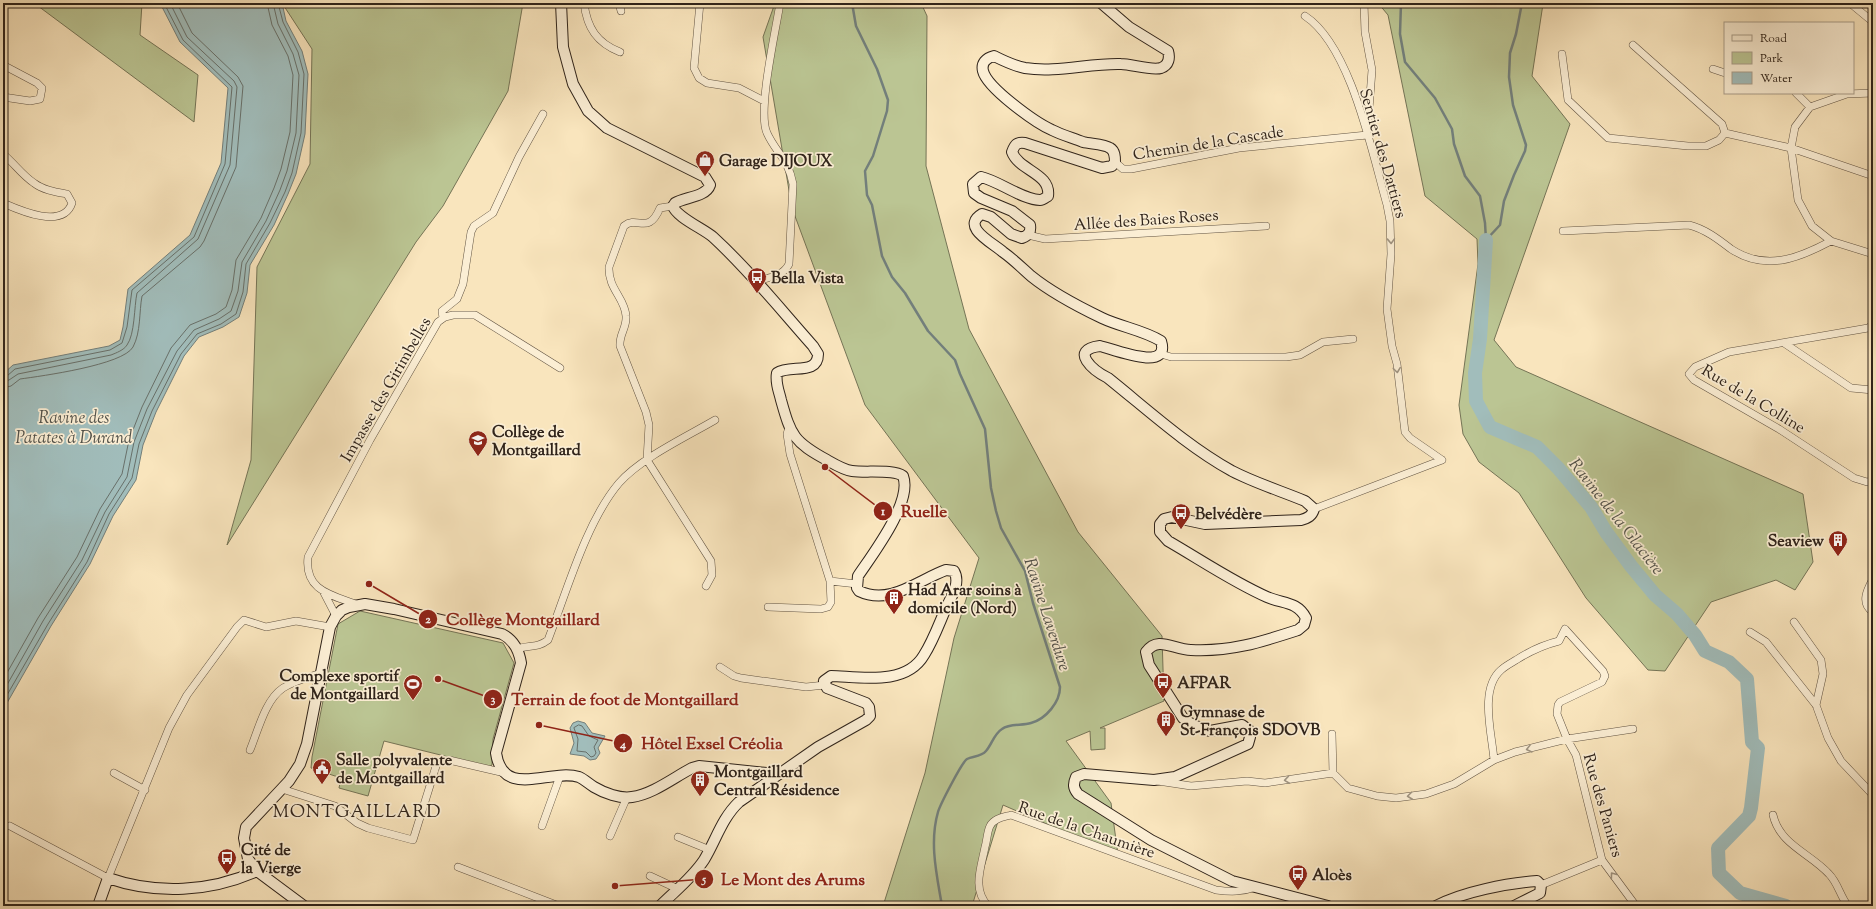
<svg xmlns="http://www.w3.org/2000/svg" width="1876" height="909" viewBox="0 0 1876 909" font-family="'Sorts Mill Goudy',serif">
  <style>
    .green { fill: #bbc593; stroke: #757456 }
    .water { fill: #a1bdbb; stroke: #737f7b }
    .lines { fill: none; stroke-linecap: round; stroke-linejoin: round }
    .shore { stroke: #68706a; stroke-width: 1 }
    .stream { stroke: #737f7b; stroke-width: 2.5 }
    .river { stroke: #a1bdbb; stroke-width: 14 }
    .street-casing { stroke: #625443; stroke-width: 8 }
    .secondary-casing { stroke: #2f231a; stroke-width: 12 }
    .street { stroke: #fbeed4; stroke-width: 7 }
    .secondary { stroke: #fbeed4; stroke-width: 10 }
    .oneway { stroke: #9f9380 }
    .labels { text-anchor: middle; stroke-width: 3.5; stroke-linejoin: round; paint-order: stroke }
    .street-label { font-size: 16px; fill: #2f231a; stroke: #fbeed4 }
    .poi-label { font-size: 16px; font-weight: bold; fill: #2f231a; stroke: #fbeed4; text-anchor: start }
    .water-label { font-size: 17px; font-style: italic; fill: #51514a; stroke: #fbeed4 }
    .quarter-label { font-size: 18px; letter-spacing: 1px; fill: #2f231a; stroke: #fbeed4 }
    .leader { fill: none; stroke: #8f2418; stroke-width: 1.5 }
    .callout-dot { fill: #8f2418; stroke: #fbeed4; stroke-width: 1.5 }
    .mark-label { font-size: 12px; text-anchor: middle; font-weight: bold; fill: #fff }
    .callout-label { font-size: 17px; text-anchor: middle; font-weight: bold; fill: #8f2418; stroke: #fbeed4; stroke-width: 3.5; stroke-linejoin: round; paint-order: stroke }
  </style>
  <rect width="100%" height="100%" fill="#f9e5bd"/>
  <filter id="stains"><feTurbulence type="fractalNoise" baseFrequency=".005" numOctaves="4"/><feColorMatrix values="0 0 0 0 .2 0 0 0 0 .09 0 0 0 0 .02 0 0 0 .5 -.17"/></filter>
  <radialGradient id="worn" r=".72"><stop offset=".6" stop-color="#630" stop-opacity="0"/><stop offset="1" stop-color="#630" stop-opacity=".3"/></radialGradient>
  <path class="green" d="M34,3h108l-2,32 58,40 -4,47z
    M282,3h241l-15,88 -65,115 -27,36 -189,303 24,-85 6,-193 53,-103 2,-115z
    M775,3h146l6,13 -1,150 43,163 109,203 84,104 2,65 -64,27h5v21l-14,1 -1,-19 -24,10 45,62 7,52 -115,-50 -31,101h-89l42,-133 29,-135 25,-80 -114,-153 -73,-197 -29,-171z
    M1378,3h213l1,4 -49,-3 -11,72 38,48 -76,216 22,27 287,127 10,68 -18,28 -19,-10 -65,22 -46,69 -17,-1 -62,-72 -67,-105 -40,-31 -16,-28 -4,-29 19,-141 -1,-25 -52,-43 -37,-181z
    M360,611l143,32 11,20 -21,76 -1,26 -3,2 -105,-26 -16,55 -29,-8 2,-10 -30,-10 1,-11 26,-133z"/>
  <path class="water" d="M160,3h122l4,18 16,30 6,23 -3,60 -9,40 -8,20 -14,31 -24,40 -3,28 -8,24 -16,10 -24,10 -15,19 -28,56 -13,33 -7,35 -23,36 -23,48 -39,62 -48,84v-336l10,-9 96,-19 11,-6 3,-13 5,-38 62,-54 31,-72 7,-75 -48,-46z
    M578,721l7,2 7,10 13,3 -7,12 2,5 -4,6 -6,1 -6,-4 -14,-2 4,-11 -4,-15 3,-5z"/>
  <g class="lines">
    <path class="shore" d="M3,377l4,-1 8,-7 95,-19 12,-7 5,-16 5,-37 62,-53 31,-73 7,-77 -49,-47 -19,-37
      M3,382l6,-2 9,-6 93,-19c5,-2 13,-5 16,-10 8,-11 7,-38 10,-52l61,-54 32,-74 7,-78 -3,-6 -47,-44 -17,-34
      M3,388l8,-2 9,-7c22,-3 103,-14 113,-32 8,-15 6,-35 9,-51l58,-49 4,-6 32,-74 7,-81 -5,-9 -46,-44 -15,-30
      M3,680l35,-62 39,-61 23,-48 22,-35 7,-34 13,-33 29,-59 19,-23 26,-11 10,-7 6,-17 4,-30 25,-42 13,-30 7,-19 9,-37 3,-57 -5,-19 -16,-31 -5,-22
      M3,692l40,-71 39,-61 23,-48 22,-35 7,-35 13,-33 30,-58 17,-21 25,-11 12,-8 7,-20 4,-29 24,-41 14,-31 7,-19 9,-38 3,-58 -6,-21 -15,-30 -5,-21
      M3,702l45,-78 39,-62 22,-48 23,-36 7,-34 13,-33 29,-57 16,-20 24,-10 15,-10 7,-22 3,-28 24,-41 15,-31 7,-19 9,-40 3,-59 -6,-22 -15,-30 -5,-19
      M579,725l3,1 7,10 9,4 -4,7 2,6 -2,3 -3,1 -5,-5 -9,-1 1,-12 -4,-11z"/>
    <path class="stream" d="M852,3l4,23 21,43 11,31 -1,11 -14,45 -8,15 2,24 5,10 10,51 10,21 13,16 23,38 27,29 5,14 25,55 6,59 5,23 5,17 24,43 8,32 27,84c0,15 -14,32 -29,36 -9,3 -21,0 -29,6 -8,5 -10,15 -16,22 -5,6 -13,5 -19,8 -5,3 -27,46 -29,53 -9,31 -1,64 4,94
      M1401,3l-1,31 5,28 30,36 17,31 2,15 11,32 15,20 5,27 1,17
      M1486,240l14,-15 4,-24 10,-26 11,-24 1,-6 -13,-40 -4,-28 1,-24 6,-19 6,-31"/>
    <path class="river" d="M1486,240l-6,99 -5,34 1,28 14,26 47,20 21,21 33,39 15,25 25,34 24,29 22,19 18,21 10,16 24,11 18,17 5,63 6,6 -7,60 -2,8 -31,32 1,25 21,20 46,13"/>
    <defs>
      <path id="street" d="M584,3c3,25 13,40 36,49
        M619,3l2,8
        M700,3l-6,65 5,10 8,5 32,5 25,13
        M1850,3l23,19
        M1305,16c46,30 67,137 82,189l3,16 1,33 -4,55 5,37 5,18 8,68 5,6 32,22
        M1562,54l6,46 40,38 80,8h18l13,-6 6,-7 -3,-9 -89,-79
        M3,65l34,18 5,5 -2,11 -10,2 -27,-4
        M1713,69l12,4
        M1796,93l14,14
        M1873,93l-26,1 -37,13 -15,20 -4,21 7,52 14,26 19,15 42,13
        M1725,133l66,15 82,28
        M3,154c11,9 19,21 31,29 9,7 22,9 33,11l5,9c-9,27 -53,7 -69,0
        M1115,162l8,7h8l108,-21 128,-13 5,-65 -7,-38 -1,-29
        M673,206l-13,2c-12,28 -22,7 -36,18l-15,41c-1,22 16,31 17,49 1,12 -7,18 -6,30l26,66 3,13 -2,35 64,101 1,14 -6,11
        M1563,231l126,-6c16,4 29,14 42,24 35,23 68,9 100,-8
        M1028,235l17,4 221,-13
        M754,281c13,-3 29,-4 35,-17l4,-80c-5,-26 -17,-31 -26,-51 -10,-22 9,-103 13,-130
        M443,318l-1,-7 15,-12 6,-15 8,-52 3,-6 19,-13 26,-56 24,-43
        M1873,325l-5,3 -139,24 -34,15 -6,7 5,6 85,49 75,49 13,4 6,-1
        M1784,343l67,45 22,2
        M1161,354l10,3h115l14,-2 23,-13 30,-3
        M1314,509l128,-49
        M1873,579c-6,11 -13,24 0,33
        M830,581l27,3
        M323,591l13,25
        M358,605c-26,-10 -54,-14 -50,-48l62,-117 68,-118 7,-5 8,-2h22l85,53
        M768,607l53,2 7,-2 3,-5 -1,-21 -40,-127 -3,-20 2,-7
        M1794,622l27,38 2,14 -7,31
        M1750,632l16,10 50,63 12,33 13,23 32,34
        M517,649c14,-5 19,0 31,-9 19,-49 38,-118 71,-157 22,-25 67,-46 96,-63
        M720,667l14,9 7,2 65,9 19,-2
        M1332,734l1,39
        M250,750c8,-19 15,-50 33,-62 11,-7 26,-11 38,-15
        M1494,760c-2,-26 -15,-71 7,-90 4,-4 10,-7 15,-10 14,-9 27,-15 43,-19l6,-12 38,42 2,5 -3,6 -42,20 -2,3 -1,9 10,25 9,16 26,105 34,46
        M114,773l31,17
        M1158,781l33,5 56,-5 18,2 68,-10 15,15 29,8 19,2 30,-4 28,-10 40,-24 21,-8 52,-13 66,-10
        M282,789l53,17 22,17 11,5 45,12 24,-77 8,-3h4l56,13
        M1773,815c7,30 37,38 56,59 9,9 11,22 19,32
        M10,826l98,52 61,-150 18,-33 50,-68 7,-7 22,7 30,-6 34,6
        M542,826l18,-50
        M610,836l17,-39
        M678,837l32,13
        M458,867l101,39
        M650,876l28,13
        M1541,885l61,-25
        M988,906c-16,-17 -7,-38 -3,-59 2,-6 2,-15 5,-21 4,-8 14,-9 21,-11l205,75c15,2 26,2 40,-3
        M1289,906l22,-2"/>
      <path id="secondary" d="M561,3l2,44 10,37 15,27 19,17 98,49 5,8c-4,12 -25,12 -35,18l-2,3c3,11 31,23 40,31 36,33 68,73 100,109l5,8c0,22 -28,10 -41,19 -2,10 2,18 4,27 10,36 13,42 46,60 7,4 17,10 25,11 14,2 41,-2 51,5 10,26 -31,79 -45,100l-1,12 2,3c31,15 59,-11 87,-21l8,1c7,12 -3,26 -8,37 -7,16 -13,33 -22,47 -18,31 -63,22 -93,21l-7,5 3,7 39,15 3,4 1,9 -4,4 -48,27 -79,55c-17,16 -23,38 -35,58 -12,18 -29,31 -44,46
        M1101,3l28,24 39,24c2,7 1,14 -7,17 -9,3 -30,-4 -40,-4 -32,-1 -64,9 -96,4 -11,-2 -21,-7 -31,-12 -8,2 -13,7 -11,15 4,17 53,52 69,59 10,5 21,8 31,12 8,2 21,2 27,6 5,3 5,9 5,14l-3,4 -10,2 -77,-25c-8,-1 -10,1 -13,9 7,19 39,21 36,44 -3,2 -5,4 -8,4 -17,0 -41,-19 -59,-23l-8,7 1,9 7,5 31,13 18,14c1,7 -1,10 -8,13l-11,-4 -20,-17 -9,-3c-22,13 11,29 21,38 10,7 19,16 28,24 21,17 46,30 71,42 19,9 41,12 59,23 10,32 -48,8 -61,5 -32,4 -6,25 8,32 40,32 79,68 124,93 23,12 49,20 73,30l9,8c-2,7 -6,9 -13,11l-96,4 -33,-7 -8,2 -4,5v8l8,9c33,19 65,41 99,56 16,7 30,4 39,21l-2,7 -6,5c-37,12 -67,22 -107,20 -17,0 -33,-15 -45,2l3,13 34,53 10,7 17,6 32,-6 7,5 1,7 -2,7 -73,33 -21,3 -70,-6 -8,3c-3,7 -3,11 2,17l73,46 81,41 96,25
        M98,906l10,-28c49,17 102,14 149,-7
        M304,906l-47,-35 -9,-12 -4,-21 2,-11 43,-46 11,-17 7,-20 23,-117 6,-11 6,-6 7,-3 16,-3 29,5 108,25c12,6 17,16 19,29l-25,90c7,47 54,15 83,24 5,2 10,7 15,10 10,6 26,12 38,10 21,-3 41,-19 60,-29l7,-2 78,8
        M1436,906c26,-14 72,-23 101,-25l4,4 -1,8 -26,13"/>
    </defs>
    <use href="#street" class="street-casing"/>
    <use href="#secondary" class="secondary-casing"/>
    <use href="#street" class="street"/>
    <use href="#secondary" class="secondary"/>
  </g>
  <defs><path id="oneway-chevron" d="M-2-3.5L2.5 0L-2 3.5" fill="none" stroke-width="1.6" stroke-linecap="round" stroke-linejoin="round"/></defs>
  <g class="oneway">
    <use href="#oneway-chevron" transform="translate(1391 241) rotate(88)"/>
    <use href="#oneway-chevron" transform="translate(1397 370) rotate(83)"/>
    <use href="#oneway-chevron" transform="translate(1529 749) rotate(166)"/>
    <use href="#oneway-chevron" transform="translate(1287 780) rotate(172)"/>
    <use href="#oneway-chevron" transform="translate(1410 796) rotate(173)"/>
    <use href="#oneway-chevron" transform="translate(1613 875) rotate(-126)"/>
  </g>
  <defs>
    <symbol id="shop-pin" viewBox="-11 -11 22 30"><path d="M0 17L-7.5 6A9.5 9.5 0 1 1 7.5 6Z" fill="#8f2418" stroke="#fbeed4"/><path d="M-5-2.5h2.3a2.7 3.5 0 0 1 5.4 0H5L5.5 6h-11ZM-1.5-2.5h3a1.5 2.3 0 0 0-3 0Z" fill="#fff"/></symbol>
    <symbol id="bus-pin" viewBox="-11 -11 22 30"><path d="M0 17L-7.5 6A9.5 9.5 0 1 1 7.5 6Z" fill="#8f2418" stroke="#fbeed4"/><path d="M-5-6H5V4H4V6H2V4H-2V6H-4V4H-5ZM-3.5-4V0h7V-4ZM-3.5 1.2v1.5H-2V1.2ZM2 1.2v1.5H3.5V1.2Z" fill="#fff"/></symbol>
    <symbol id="school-pin" viewBox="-11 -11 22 30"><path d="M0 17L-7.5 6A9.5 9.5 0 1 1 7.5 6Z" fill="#8f2418" stroke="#fbeed4"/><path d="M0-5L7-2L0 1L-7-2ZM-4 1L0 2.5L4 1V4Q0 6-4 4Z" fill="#fff"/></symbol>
    <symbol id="building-pin" viewBox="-11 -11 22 30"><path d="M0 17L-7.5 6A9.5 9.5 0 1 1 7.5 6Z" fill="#8f2418" stroke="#fbeed4"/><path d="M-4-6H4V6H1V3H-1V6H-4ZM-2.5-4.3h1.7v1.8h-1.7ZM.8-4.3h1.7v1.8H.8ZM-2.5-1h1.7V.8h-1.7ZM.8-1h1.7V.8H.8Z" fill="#fff"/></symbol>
    <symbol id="stadium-pin" viewBox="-11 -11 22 30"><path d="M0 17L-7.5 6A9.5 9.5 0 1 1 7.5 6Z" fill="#8f2418" stroke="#fbeed4"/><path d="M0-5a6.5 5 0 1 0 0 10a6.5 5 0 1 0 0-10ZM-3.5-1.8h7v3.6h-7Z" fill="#fff"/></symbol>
    <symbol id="civic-pin" viewBox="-11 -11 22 30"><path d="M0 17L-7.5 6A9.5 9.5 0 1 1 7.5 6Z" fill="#8f2418" stroke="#fbeed4"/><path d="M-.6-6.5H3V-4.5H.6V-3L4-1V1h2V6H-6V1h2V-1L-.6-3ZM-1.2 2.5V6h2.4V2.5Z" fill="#fff"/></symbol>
  </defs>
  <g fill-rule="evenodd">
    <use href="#shop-pin" x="694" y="149" width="22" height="30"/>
    <use href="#bus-pin" x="746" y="266" width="22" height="30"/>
    <use href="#school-pin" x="467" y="429" width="22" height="30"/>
    <use href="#bus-pin" x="1170" y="502" width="22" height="30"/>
    <use href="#building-pin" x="1827" y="529" width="22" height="30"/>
    <use href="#building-pin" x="883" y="587" width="22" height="30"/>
    <use href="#bus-pin" x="1152" y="671" width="22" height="30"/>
    <use href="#stadium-pin" x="402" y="673" width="22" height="30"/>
    <use href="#building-pin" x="1155" y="709" width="22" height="30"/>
    <use href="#civic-pin" x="311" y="757" width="22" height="30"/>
    <use href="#building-pin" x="689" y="769" width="22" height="30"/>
    <use href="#bus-pin" x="216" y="847" width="22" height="30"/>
    <use href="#bus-pin" x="1287" y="863" width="22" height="30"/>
  </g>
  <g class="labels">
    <g class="street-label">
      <text transform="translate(1208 142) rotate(-9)" y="6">Chemin de la Cascade</text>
      <text transform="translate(1384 153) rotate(74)" y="6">Sentier des Dattiers</text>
      <text transform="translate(1146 219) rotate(-4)" y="6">Allée des Baies Roses</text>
      <text transform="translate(385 389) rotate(-60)" y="6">Impasse des Girimbelles</text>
      <text transform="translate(1754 398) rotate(31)" y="6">Rue de la Colline</text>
      <text transform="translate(1604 805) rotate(74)" y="6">Rue des Paniers</text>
      <text transform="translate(1087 829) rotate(19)" y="6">Rue de la Chaumière</text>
    </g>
    <g class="poi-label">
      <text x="719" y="166">Garage DIJOUX</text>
      <text x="771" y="283">Bella Vista</text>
      <text x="492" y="437">Collège de<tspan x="492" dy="18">Montgaillard</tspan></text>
      <text x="1195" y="519">Belvédère</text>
      <text x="1824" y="546" text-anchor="end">Seaview</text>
      <text x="908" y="595">Had Arar soins à<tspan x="908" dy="18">domicile (Nord)</tspan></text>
      <text x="399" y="681" text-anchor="end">Complexe sportif<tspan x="399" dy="18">de Montgaillard</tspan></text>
      <text x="1177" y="688">AFPAR</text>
      <text x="1180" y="717">Gymnase de<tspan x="1180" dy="18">St-François SDOVB</tspan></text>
      <text x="336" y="765">Salle polyvalente<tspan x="336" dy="18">de Montgaillard</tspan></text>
      <text x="714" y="777">Montgaillard<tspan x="714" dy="18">Central Résidence</tspan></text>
      <text x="241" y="855">Cité de<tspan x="241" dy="18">la Vierge</tspan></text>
      <text x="1312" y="880">Aloès</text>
    </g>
    <g class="water-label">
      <text x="74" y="423">Ravine des<tspan x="74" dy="20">Patates à Durand</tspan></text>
      <text transform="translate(1617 516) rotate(52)" y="6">Ravine de la Glacière</text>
      <text transform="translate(1048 614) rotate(72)" y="6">Ravine Laverdure</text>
    </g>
    <g class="quarter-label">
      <text x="357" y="817">MONTGAILLARD</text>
    </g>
  </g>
  <path class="leader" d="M825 467L883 511M369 584L428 619M438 679L493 699M539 725L623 743M615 886L704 879"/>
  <g class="callout-dot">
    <circle cx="825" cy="467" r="4"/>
    <circle cx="369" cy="584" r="4"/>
    <circle cx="438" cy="679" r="4"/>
    <circle cx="539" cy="725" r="4"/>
    <circle cx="615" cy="886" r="4"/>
    <circle cx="883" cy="511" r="10"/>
    <circle cx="428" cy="619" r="10"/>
    <circle cx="493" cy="699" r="10"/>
    <circle cx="623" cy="743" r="10"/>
    <circle cx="704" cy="879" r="10"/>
  </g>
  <g class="mark-label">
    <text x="883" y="515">1</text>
    <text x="428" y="623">2</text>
    <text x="493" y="703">3</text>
    <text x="623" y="748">4</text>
    <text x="704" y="883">5</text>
  </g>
  <g class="callout-label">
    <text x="924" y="517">Ruelle</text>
    <text x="523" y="625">Collège Montgaillard</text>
    <text x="625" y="705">Terrain de foot de Montgaillard</text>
    <text x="712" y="749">Hôtel Exsel Créolia</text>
    <text x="793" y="885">Le Mont des Arums</text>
  </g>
  <rect width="1876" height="909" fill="none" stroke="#f9e5bd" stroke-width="16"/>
  <rect x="4" y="4" width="1868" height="901" fill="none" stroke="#2f231a" stroke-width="2"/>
  <rect x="8" y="8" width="1860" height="893" fill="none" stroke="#2f231a"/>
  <rect x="1724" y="22" width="130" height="72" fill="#fbeed4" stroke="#a99d8a"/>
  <rect x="1732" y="35" width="20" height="6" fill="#fbeed4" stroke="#a99d8a"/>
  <text x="1760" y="42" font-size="12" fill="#2f231a">Road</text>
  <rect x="1732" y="52" width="20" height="12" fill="#bbc593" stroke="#a99d8a"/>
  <text x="1760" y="62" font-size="12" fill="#2f231a">Park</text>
  <rect x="1732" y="72" width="20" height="12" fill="#a1bdbb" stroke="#a99d8a"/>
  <text x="1760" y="82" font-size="12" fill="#2f231a">Water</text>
  <rect width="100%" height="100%" filter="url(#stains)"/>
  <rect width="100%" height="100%" fill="url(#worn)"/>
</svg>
